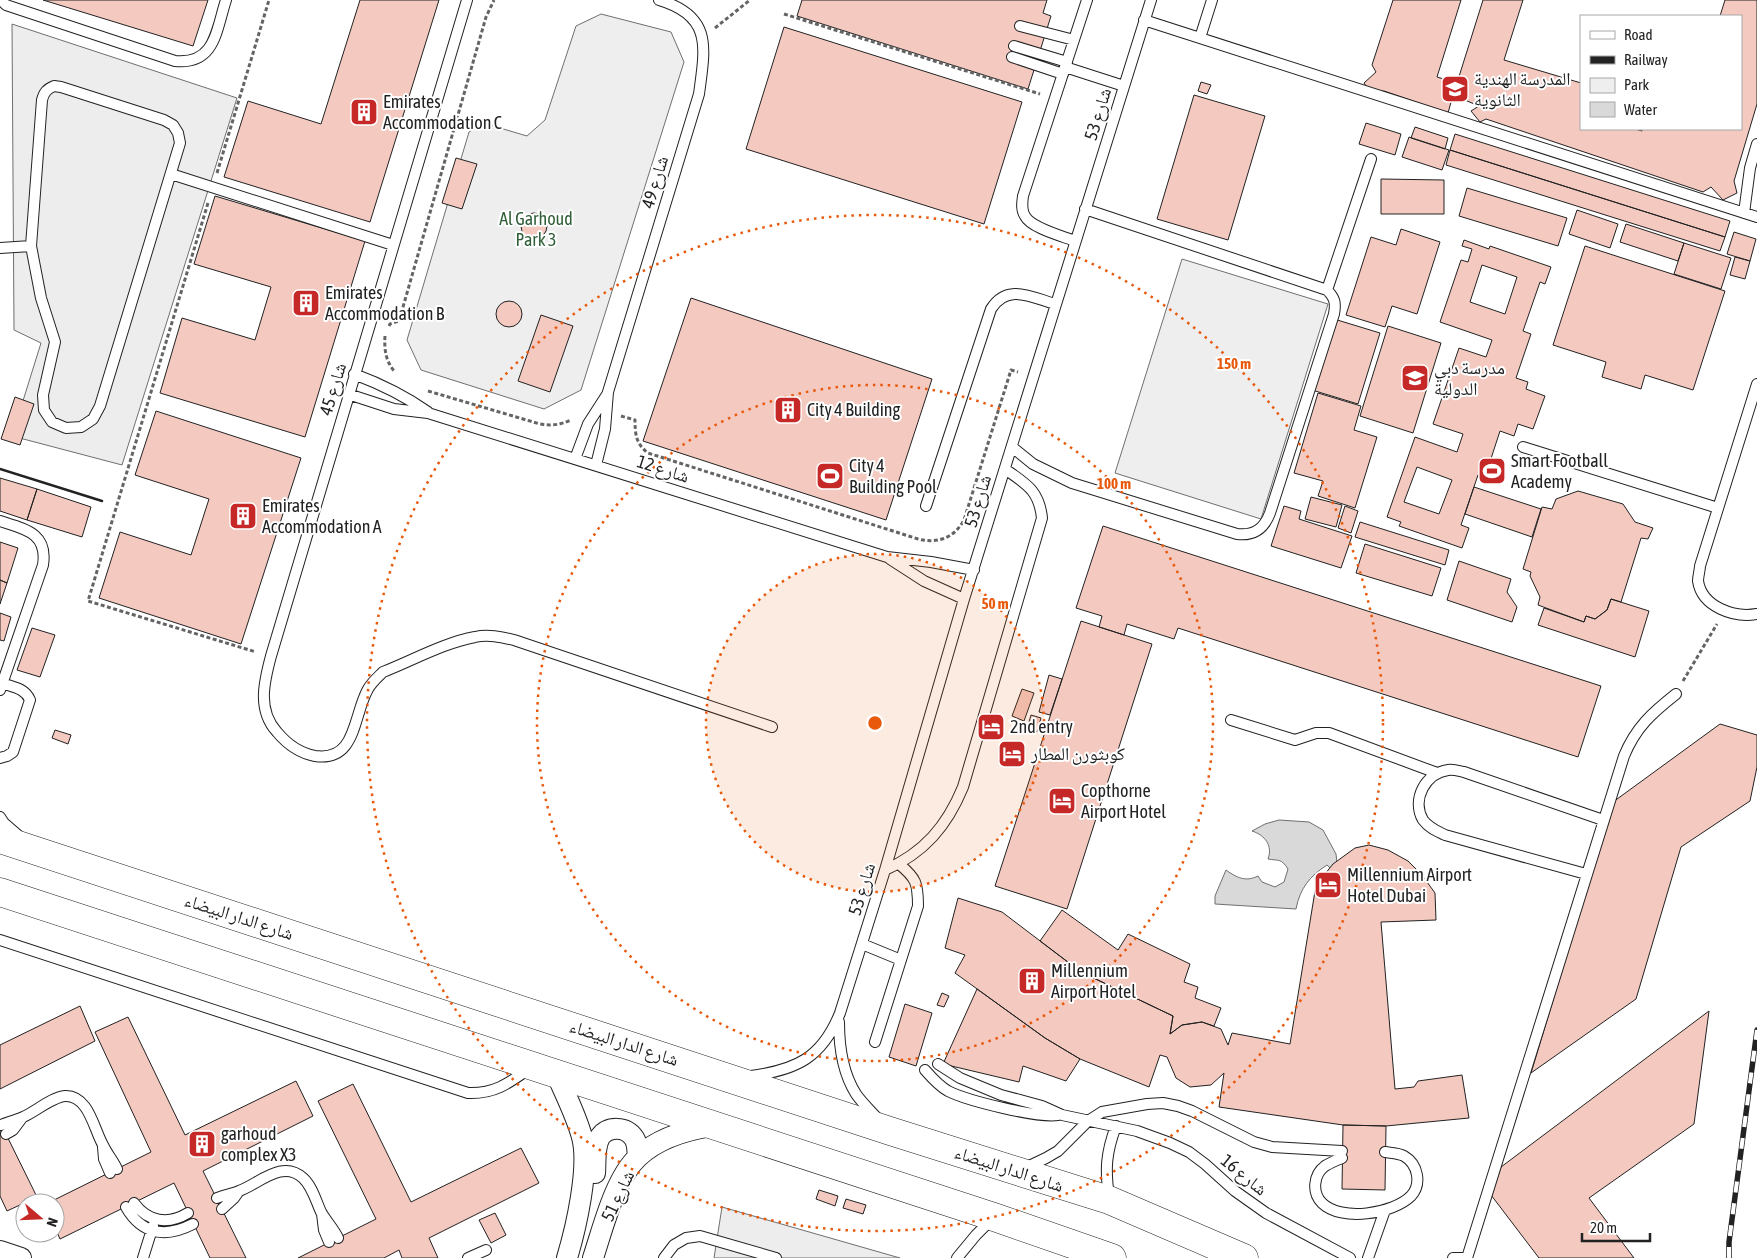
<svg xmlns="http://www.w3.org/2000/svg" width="1757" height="1258" viewBox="0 0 1757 1258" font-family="'Asap Condensed','Noto Naskh Arabic',sans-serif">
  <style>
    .green { fill: #eee; stroke: #6f6f6f }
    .parking { fill: #ededed; stroke: #6f6f6f }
    .water { fill: #d9d9d9; stroke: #6f6f6f }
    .building { fill: #f3c9c0; stroke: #222; fill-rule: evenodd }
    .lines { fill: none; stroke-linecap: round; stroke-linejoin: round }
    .lane-casing { stroke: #222; stroke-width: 12 }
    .street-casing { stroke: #222; stroke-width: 22 }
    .primary-casing { stroke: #222; stroke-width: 29 }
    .path { stroke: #646464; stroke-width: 3; stroke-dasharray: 4 2.5; stroke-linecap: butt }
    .lane { stroke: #fff; stroke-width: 10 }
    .street { stroke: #fff; stroke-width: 20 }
    .primary { stroke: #fff; stroke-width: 28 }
    .rail-casing { stroke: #222; stroke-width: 5.5 }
    .rail { stroke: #fff; stroke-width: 4; stroke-dasharray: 11; stroke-linecap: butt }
    .wall { stroke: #222; stroke-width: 2.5 }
    .ring { fill: none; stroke: #e8590c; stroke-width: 2.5; stroke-dasharray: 2.5 5 }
    .labels { text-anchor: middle; stroke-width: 4; stroke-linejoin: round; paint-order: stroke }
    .poi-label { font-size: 18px; fill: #222; stroke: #fff; text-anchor: start }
    .street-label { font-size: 18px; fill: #222; stroke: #fff }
    .park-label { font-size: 18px; fill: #2f5e38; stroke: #fff }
    .centre { fill: #e8590c; stroke: #fff; stroke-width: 2.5 }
    .ring-label { font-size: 15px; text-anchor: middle; font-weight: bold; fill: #e8590c; stroke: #fff; stroke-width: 4; stroke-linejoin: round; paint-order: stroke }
  </style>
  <rect width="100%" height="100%" fill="#fff"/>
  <path class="green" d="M601,14l70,18 13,30 -103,328 -37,19 -123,-39 -14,-30 62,-208 14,-9 44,13 18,-16 31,-94z
    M1182,259l146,45 -67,215 -146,-46z"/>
  <path class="parking" d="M12,24l225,74 -115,367 -110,-29 29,-93 -27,-13z
    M722,1207l178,51h-186z"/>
  <path class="water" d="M1279,820l30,2 14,8 13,24 1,9 -6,6 -4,-4c-17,11 -27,23 -31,44l-81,-5v-8l11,-26c11,8 20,12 32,6l4,6 13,5 9,-5 4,-13c-7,-11 -9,-8 -20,-10 5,-13 -3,-24 -16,-28l13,-7z"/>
  <path class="building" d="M43,0h165l-15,46z
    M360,0h79l-69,222 -146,-45 24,-76 73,23z
    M802,0h245l-4,13 8,3 -23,73 -231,-73z
    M1393,0h68l-24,77 20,6 26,-83h40l-19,60 77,23v46h54l7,2v-2h99v-113h-21l5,-16h32v104l-23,77 3,12 -14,7 -12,-13 -8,5 -217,-73 -6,3 -9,-11 8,-5 -26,-11 -5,18 -64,-22 -13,2 -7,-10 12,-11 -4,-7z
    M784,27l238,75 -38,122 -238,-75z
    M1201,82l10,3 -4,9 -9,-3z
    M1194,95l71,21 -37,124 -71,-21z
    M1366,123l35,11 -6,21 -36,-11z
    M1415,127l33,11 -3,11 -34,-11z
    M1455,134l275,87 -5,16 -275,-87z
    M1409,137l40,13 -7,20 -40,-13z
    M1450,150l275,87 -5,14 -274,-86z
    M456,158l21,6 -15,45 -20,-6z
    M1381,179l63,1v34h-63z
    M1467,188l100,30 -9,28 -99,-30z
    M215,196l150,45 -60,196 -145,-44 22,-75 73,22 16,-53 -77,-23z
    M1577,210l41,14 -8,24 -41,-14z
    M521 226a13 13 0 1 1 26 0a13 13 0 1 1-26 0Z
    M1626,224l58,19 -6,18 -58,-19z
    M1401,229l39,13 -23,72 -25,-8 -7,21 -39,-12 25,-78 25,8z
    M1734,232l22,7 -6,22 -23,-7z
    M1464,240l25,9 1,-3 61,21 -6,17 -5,-2 -17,49 8,3 -15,44 12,4 -2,7 19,7 -12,33 -15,-5 -4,12 -14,-5 -15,46 -7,-2 -17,50 8,3 -7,20 -63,-22 2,-4 -14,-5 28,-80 42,15 6,-18 -30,-10 26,-76 27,9 6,-17 -52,-18 21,-62 7,2 4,-13 -10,-3zM1482,265l35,12 -12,37 -35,-12zM1417,467l35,13 -13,34 -35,-12z
    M1684,243l47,15 -10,31 -47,-15z
    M1585,246l140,45 -32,99 -48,-15 -4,14 -39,-12 4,-15 -53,-17z
    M1735,257l15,4 -5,18 -15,-4z
    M691,298l241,81 -46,141 -243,-79z
    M496 314a13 13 0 1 1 26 0a13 13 0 1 1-26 0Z
    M541,315l32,11 -23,66 -32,-11z
    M1334,319l46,14 -22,71 -46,-14z
    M1388,326l53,17 -28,90 -53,-17z
    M1318,393l43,13 -7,24 23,7 -22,71 -37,-12 5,-15 -29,-8z
    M15,397l19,7 -14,41 -19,-6z
    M156,411l145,47 -60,186 -142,-46 21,-66 71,23 18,-56 -74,-24z
    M0,478l37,11 -10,31 -27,-9z
    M1474,487l67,22 -9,28 -67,-23z
    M37,489l54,18 -9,30 -55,-17z
    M1578,491l45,13 12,18 18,6 -5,11 -7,-1 -20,64 -10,-3 -4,11 -12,9 -9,-3 -2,6 -46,-17 2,-8 -10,-21 1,-4 -8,-3 19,-62 10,2 4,-10z
    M1311,497l31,8 -6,22 -31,-8z
    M1284,506l17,5 -2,8 53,17 -11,32 -70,-22z
    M1345,506l13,5 -7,22 -13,-5z
    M1360,522l89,28 -4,15 -90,-28z
    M1103,526l498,160 -23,71 -400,-129 -4,11 -47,-15 -3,11 -25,-8 3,-11 -26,-8z
    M0,542l18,6 -11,35 -7,-3z
    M1365,544l76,24 -9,28 -76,-23z
    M1459,561l52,18 -4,13 10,15 -5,15 -65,-22z
    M0,580l7,3 -7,21z
    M1611,599l38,12 -14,46 -97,-32 6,-17 40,14 2,-6 9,3 12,-9z
    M0,613l11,4 -7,24 -4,-1z
    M1081,621l71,23 -85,265 -72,-23z
    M32,628l23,7 -15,42 -23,-7z
    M1049,675l13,4 -12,36 -11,-3z
    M1022,689l12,4 -10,28 -12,-5z
    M1031,715l10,3 -4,14 -10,-3z
    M1720,724l37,11v32l-7,34 -69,46 -45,152 -105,74 82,-271z
    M55,730l16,5 -3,9 -16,-6z
    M1369,845l19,5 20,11 14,14 13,18 1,27 -55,2 14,167 19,-2 4,-6 44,-6 7,43 -83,8 -43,-1 -124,-18 5,-34 -13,12 -21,2 -14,-9 -9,-21 -7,-2 -11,32 -69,-28 -35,-21 -90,-65 10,-18 -20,-7 13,-50 44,14 79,60 92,44 -3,18 12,-9 20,-3 19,7 7,16 4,-12 58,11 26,-159 17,-21 22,-16z
    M1062,910l56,40 10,-16 62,30 -6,18 14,5 -3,11 26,10 -7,18 -12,-4 -20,3 -12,9 3,-18 -92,-44 -41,-31z
    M977,989l68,49 35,21 -14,22 -43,-15 -4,16 -76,-18z
    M942,993l7,3 -5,11 -7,-2z
    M905,1004l27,9 -16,53 -27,-9z
    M80,1006l15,35 -95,48v-44z
    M1709,1011l-15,113 -105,74 45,60h-95l-48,-63 10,-28z
    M128,1017l57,118 111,-54 17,35 -110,55 43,87h-36l-36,-75 -114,56 -5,-11v-25h-7l103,-51 -56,-120z
    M353,1084l58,118 110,-54 18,35 -110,55 9,20h-36l-3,-8 -15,8h-86l78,-39 -58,-118z
    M0,1122l37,75 -30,14 -7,-15z
    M1343,1125l43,1 -1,64 -43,-1z
    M819,1190l19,6 -3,10 -19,-7z
    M846,1199l20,6 -3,9 -20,-6z
    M495,1213l11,22 -15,8 -12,-23z"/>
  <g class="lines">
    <defs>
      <path id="lane" d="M1,0l5,5 12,4 157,52c40,4 41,-30 51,-61
        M467,0l-196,656c-7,26 -14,54 6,76 10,12 22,21 38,24 42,6 38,-41 53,-67 4,-7 10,-12 15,-17 28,-11 63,-30 92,-35 13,-3 26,0 39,3l258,87
        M1144,20l613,197
        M1020,26l54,14
        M1200,38l12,-38
        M1014,46l53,16
        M1012,57l51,17
        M1065,67l59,19
        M54,86l7,1 103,33 9,5 5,8 2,10 -80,263 -7,13 -12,8 -15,1 -14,-6 -8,-12 -1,-15 12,-53 -14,-44 -10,-52 11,-146c2,-8 5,-11 12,-14z
        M171,174l222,71
        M1744,213l6,-45 7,-24
        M1075,241c-13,-5 -44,-13 -50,-25 -4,-6 -3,-13 -2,-20l64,-196
        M0,248l31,-2
        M1327,290l44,-131
        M354,374c27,10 51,22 74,38
        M1757,384l-57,182c0,4 -2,10 -2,15 4,26 36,37 59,33
        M348,394l46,15 34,4 459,144 44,5 43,8
        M1012,447l21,17 39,19 165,51c17,2 27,-5 33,-21l64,-199c2,-11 1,-16 -7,-24l-242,-81
        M1523,447l195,61
        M575,459l13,-35 20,-31
        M596,465l9,-36 3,-37 91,-298c6,-46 14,-78 -40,-94
        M926,506l65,-197c16,-26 40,-12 64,-5
        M0,521c25,8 48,12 43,44l-43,125
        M890,559l34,22 40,18
        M1231,720l64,20 21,-7h13l108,40
        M0,758l7,-2 6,-4 17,-52c-5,-12 -17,-13 -28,-17
        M0,817l4,6 15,13
        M885,870c39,-17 62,-44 78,-83l79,-269c-3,-28 -16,-34 -37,-49
        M1586,874l-141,-39c-8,-4 -16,-7 -22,-15 -12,-21 3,-47 25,-50 5,-1 11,1 16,2l139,48
        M0,940l468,153c27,1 41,-10 62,-25
        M862,944l39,16
        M839,1022c0,25 3,50 17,72 6,9 16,18 23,26
        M875,1042l43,-136c0,-23 -2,-28 -19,-42
        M938,1064l22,14 41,17 41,11 20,9 75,16 33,12 19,9 16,12 30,27 31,22 84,45
        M925,1070c7,8 14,16 23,21 20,10 89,27 110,24
        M751,1076c45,-6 71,-18 89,-63l45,-143 79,-271 187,-599
        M1,1125c8,-3 15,-5 22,-8 12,-5 29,-20 42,-21 24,-1 29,34 38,49 4,9 10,15 14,24
        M6,1134l7,-4 9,-12
        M103,1147l1,12 6,14
        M1342,1158c-5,2 -12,5 -17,8 -12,9 -13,27 -3,37 19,19 71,11 89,-7 11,-12 7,-32 -7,-40 -5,-3 -13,-3 -19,-4
        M1025,1168l21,-10 12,-7 30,-30 14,-9 45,-8 16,-1 15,3 14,5 62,31 18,5 70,4
        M1109,1197c-4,-28 -3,-44 7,-71
        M217,1198c7,-3 15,-4 22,-7 20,-7 43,-32 64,-13 9,8 13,23 18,34 5,9 13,17 17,26
        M134,1203c14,19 34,22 54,10
        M126,1207c16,28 40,31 67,17
        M222,1209l12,-11 5,-7
        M322,1214l2,16 5,12
        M143,1258l10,-32
        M468,1258l18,-8
        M664,1258l10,-13 12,-7 14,-2 76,22
        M957,1258l19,-23 17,-17
        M1368,1258l17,-48
        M1453,1258h10
        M1467,1258l157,-502c12,-29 28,-43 52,-62"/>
      <path id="street" d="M556,1073c9,21 20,42 26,64 8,30 -6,91 -15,121
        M595,1173c1,-11 -1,-26 5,-36 8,-11 26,-11 34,1 4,6 3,12 4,19
        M0,1251l21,7
        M593,1258c10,-30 22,-80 45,-101 20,-19 48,-27 74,-31"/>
      <path id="primary" d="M0,839l890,292 219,69 135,58
        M0,892l994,325 118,41"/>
    </defs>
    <use href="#lane" class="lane-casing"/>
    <use href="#street" class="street-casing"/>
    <use href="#primary" class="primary-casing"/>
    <path class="path" d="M784,14l256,80
      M715,28l35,-28
      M217,173l52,-173
      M208,203l-120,398 168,51
      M389,326l1,-2 9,-3 87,-304 8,-17
      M385,336c-1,14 1,26 10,36
      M428,391l112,33c11,2 20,1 31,-4
      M621,416l14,4c0,14 1,24 13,33l270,86c20,5 36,-1 46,-19l47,-150 7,2
      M1683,681l34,-57"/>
    <use href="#lane" class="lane"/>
    <use href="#street" class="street"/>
    <use href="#primary" class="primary"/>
    <defs>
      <path id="rail" d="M1729,1258v-16l28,-212"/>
    </defs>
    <use href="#rail" class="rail-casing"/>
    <use href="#rail" class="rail"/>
    <path class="wall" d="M0,469l102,32"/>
  </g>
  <circle cx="875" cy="723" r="169" fill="#e8590c" fill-opacity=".12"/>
  <g class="ring">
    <circle cx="875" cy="723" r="169"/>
    <circle cx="875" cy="723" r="338"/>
    <circle cx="875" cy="723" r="508"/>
  </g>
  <defs>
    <symbol id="school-square" viewBox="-11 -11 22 22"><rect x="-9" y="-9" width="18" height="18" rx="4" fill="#c62828" stroke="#fff"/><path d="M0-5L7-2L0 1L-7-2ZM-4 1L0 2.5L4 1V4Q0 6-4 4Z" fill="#fff"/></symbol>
    <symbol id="building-square" viewBox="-11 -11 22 22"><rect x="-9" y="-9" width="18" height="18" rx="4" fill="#c62828" stroke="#fff"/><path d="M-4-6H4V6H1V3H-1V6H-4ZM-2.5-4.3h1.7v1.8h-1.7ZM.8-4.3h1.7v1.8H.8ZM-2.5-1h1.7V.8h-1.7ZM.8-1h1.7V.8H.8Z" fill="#fff"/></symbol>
    <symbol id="stadium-square" viewBox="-11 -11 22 22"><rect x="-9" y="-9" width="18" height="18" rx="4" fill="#c62828" stroke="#fff"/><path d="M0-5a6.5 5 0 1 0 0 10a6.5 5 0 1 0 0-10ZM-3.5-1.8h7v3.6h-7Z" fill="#fff"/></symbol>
    <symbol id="hotel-square" viewBox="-11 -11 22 22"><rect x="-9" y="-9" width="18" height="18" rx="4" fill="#c62828" stroke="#fff"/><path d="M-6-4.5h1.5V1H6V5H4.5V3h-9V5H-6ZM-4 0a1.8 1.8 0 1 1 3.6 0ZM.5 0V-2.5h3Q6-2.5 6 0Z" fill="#fff"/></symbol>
  </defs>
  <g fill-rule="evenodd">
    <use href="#school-square" x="1439" y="73" width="32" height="32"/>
    <use href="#building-square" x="348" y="96" width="32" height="32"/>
    <use href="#building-square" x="290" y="287" width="32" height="32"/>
    <use href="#school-square" x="1399" y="362" width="32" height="32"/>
    <use href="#building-square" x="772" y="394" width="32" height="32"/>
    <use href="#stadium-square" x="1476" y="455" width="32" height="32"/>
    <use href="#stadium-square" x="814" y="460" width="32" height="32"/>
    <use href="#building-square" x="227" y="500" width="32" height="32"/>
    <use href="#hotel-square" x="975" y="711" width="32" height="32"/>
    <use href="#hotel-square" x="996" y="738" width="32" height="32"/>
    <use href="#hotel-square" x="1046" y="785" width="32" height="32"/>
    <use href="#hotel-square" x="1312" y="869" width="32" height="32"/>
    <use href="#building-square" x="1016" y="965" width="32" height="32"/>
    <use href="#building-square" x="186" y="1128" width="32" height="32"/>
  </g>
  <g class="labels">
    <g class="poi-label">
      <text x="1474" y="85">المدرسة الهندية<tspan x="1474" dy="21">الثانوية</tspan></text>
      <text x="383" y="108">Emirates<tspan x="383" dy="21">Accommodation C</tspan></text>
      <text x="325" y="299">Emirates<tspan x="325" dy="21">Accommodation B</tspan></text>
      <text x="1434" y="374">مدرسة دبي<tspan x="1434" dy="21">الدولية</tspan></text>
      <text x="807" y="416">City 4 Building</text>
      <text x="1511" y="467">Smart Football<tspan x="1511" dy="21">Academy</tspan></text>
      <text x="849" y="472">City 4<tspan x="849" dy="21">Building Pool</tspan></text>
      <text x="262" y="512">Emirates<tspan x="262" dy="21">Accommodation A</tspan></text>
      <text x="1010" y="733">2nd entry</text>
      <text x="1031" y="760">كوبثورن المطار</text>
      <text x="1081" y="797">Copthorne<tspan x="1081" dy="21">Airport Hotel</tspan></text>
      <text x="1347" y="881">Millennium Airport<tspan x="1347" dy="21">Hotel Dubai</tspan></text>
      <text x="1051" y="977">Millennium<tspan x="1051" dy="21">Airport Hotel</tspan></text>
      <text x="221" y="1140">garhoud<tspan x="221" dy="21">complex X3</tspan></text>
    </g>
    <g class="street-label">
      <text transform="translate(1098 114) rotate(-73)" y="6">شارع 53</text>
      <text transform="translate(655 182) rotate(-73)" y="6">شارع 49</text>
      <text transform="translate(333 389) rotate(-73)" y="6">شارع 45</text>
      <text transform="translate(663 469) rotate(18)" y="6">شارع 12</text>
      <text transform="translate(978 501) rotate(-73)" y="6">شارع 53</text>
      <text transform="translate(862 889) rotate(-73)" y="6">شارع 53</text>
      <text transform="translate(239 917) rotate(18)" y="6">شارع الدار البيضاء</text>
      <text transform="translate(624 1043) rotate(18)" y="6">شارع الدار البيضاء</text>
      <text transform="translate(1009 1169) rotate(18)" y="6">شارع الدار البيضاء</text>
      <text transform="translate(1244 1175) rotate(39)" y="6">شارع 16</text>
      <text transform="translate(618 1196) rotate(-65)" y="6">شارع 51</text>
    </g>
    <g class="park-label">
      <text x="536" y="225">Al Garhoud<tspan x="536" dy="21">Park 3</tspan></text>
    </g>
  </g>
  <circle cx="875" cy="723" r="8" class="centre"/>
  <g class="ring-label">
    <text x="1234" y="369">150 m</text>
    <text x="1114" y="489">100 m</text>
    <text x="995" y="609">50 m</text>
  </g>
  <rect x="1580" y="15" width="162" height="115" fill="#ffffff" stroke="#a7a7a7"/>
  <rect x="1590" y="31" width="25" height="8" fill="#ffffff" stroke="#a7a7a7"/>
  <text x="1624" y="40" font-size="15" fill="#222222">Road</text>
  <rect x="1590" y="56" width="25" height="8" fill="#222222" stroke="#a7a7a7"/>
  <text x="1624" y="65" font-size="15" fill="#222222">Railway</text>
  <rect x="1590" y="78" width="25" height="15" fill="#eeeeee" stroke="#a7a7a7"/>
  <text x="1624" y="90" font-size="15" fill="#222222">Park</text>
  <rect x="1590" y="102" width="25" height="15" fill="#d9d9d9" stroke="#a7a7a7"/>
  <text x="1624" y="115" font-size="15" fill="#222222">Water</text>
  <g transform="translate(40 1218) rotate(109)"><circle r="24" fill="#ffffff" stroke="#a7a7a7"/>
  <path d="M0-4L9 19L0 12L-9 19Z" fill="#c62828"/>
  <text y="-8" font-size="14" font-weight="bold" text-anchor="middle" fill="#222222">N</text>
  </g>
  <path d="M1582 1233v8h68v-8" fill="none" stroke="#222222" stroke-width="2.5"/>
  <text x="1590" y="1233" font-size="15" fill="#222222" stroke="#ffffff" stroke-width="4" paint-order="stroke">20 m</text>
</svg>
